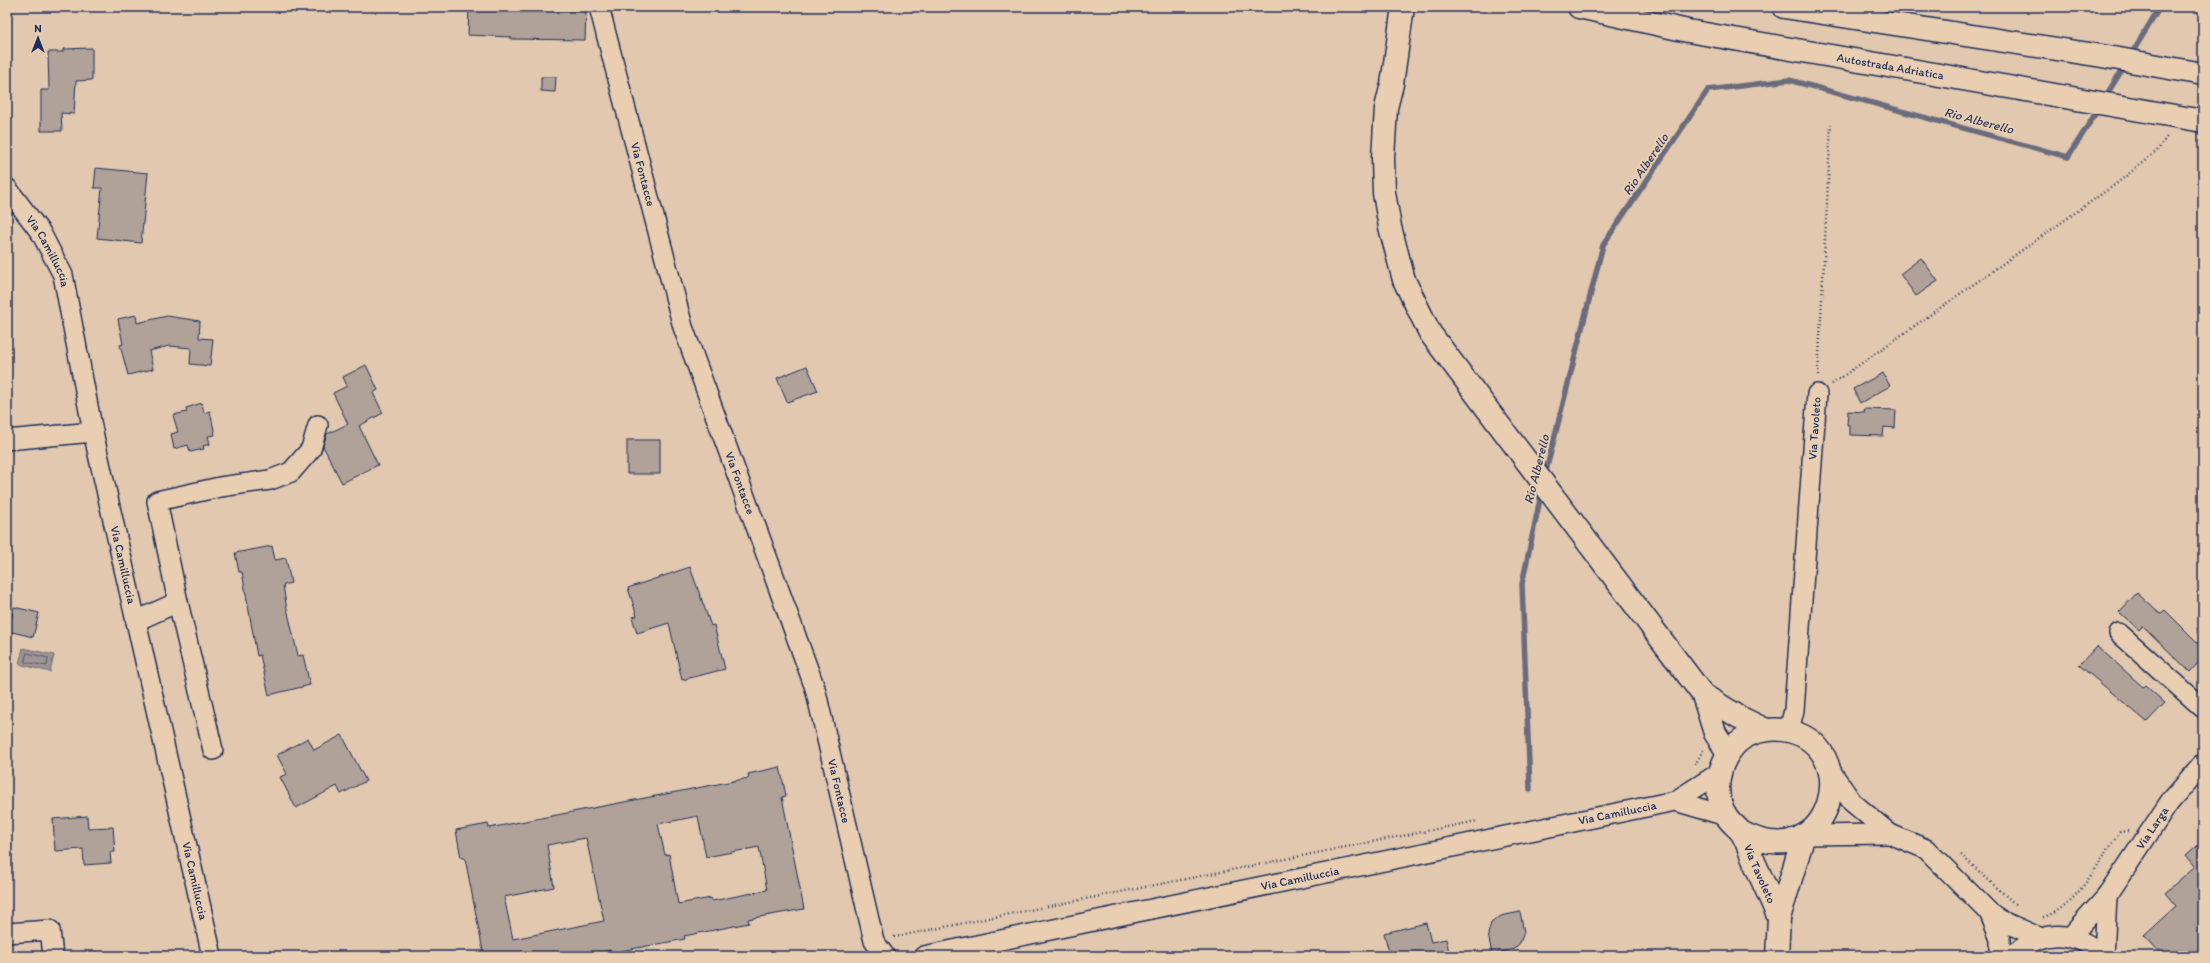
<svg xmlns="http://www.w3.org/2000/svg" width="2210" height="963" viewBox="0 0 2210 963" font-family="Itim,sans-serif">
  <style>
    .water { fill: #9e9493; stroke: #6a6c7e }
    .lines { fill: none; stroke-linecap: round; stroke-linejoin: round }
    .shore { stroke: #4f5773; stroke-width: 1 }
    .stream { stroke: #6a6c7e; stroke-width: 5.5 }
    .building { fill: #b0a299; stroke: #1b2f5e; fill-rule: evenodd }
    .street-casing { stroke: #1b2f5e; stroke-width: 22 }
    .secondary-casing { stroke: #1b2f5e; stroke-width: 25 }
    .highway-casing { stroke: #1b2f5e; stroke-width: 25 }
    .path { stroke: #1b2f5e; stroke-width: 2.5; stroke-dasharray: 1 3; stroke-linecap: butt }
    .street { stroke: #eaceb1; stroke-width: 19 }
    .secondary { stroke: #eaceb1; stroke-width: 22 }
    .highway { stroke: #eaceb1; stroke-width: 22 }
    .labels { text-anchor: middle; stroke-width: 4; stroke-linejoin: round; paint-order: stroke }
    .street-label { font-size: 12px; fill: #1b2f5e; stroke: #eaceb1 }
    .water-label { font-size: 13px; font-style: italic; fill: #2f3e66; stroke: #eaceb1 }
  </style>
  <rect width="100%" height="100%" fill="#e2c8ae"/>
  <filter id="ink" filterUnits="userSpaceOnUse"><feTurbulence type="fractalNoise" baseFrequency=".025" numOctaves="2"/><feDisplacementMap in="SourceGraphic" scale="8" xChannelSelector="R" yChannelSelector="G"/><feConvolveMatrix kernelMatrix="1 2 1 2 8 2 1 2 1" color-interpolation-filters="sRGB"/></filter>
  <g filter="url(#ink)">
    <path class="water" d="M23,648l31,7 -4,17 -31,-8z"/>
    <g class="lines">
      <path class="shore" d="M27,653l21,5 -1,8 -22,-4z"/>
      <path class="stream" d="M2130,56l30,-49
        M2104,99l21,-34
        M1545,475l58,-230 105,-155 81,-10 279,77 31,-49
        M1530,789l-8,-205 20,-94"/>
    </g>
    <path class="building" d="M512,8l74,2 -1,30 -74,-1v-2l-43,-2 1,-26 43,2z
      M92,48v32l-16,1 -2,33 -13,-1 1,18h-21v-41h8l-1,-38h15v-3z
      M541,77h15l-1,15 -14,-1z
      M96,168l52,5 -7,70 -44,-5 5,-50h-8z
      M1921,258l17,23 -22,15 -16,-22z
      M136,315l1,8 30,-7 33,5 -1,17 14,1 -3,27 -20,-2 1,-16 -22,-2 -20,5 4,18 -25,6 -8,-30 3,-1 -5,-25z
      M366,365l12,25 -5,3 10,20 -24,13 19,39 -36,18 -19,-37 4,-12 21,-10 -15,-31 14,-7 -4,-9z
      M807,366l11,25 -31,11 -10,-24z
      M1883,373l7,13 -30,17 -7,-14z
      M202,403l2,10 6,-2 5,24 -7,1 2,8 -7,2 1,3 -14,3 -2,-7 -14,4 -3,-15 7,-2 -5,-17 14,-3 -1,-4z
      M1864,409l32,1 -1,18 -11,-1 -1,9 -33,-1v-10h-3l1,-14 17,1z
      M627,440h33v34h-33z
      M272,546l3,14 11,-2 5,25 -8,2 3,19 12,52 5,-1 7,30 -41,10 -9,-40 -3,1 -15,-84h-3l-4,-19z
      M690,567l21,59 3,-1 11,44 -43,11 -13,-57 -32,10 -5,-16 5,-1 -9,-28z
      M2137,593l23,21 5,-4 38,38v9l-13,15 -47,-46 -4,4 -20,-18z
      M14,607l25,6 -6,24 -25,-6z
      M2097,646l46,41 2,-2 20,18 -18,19 -68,-57z
      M342,735l24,46 -25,13 -4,-8 -41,22 -16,-31 7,-3 -10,-19 31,-17 6,12z
      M780,767l6,29 -4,1 22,112 -56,10 1,4 -65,13 1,3 -75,14v-3l-30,6h-96l-19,-98h-4l-5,-28 32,-6 1,4 260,-50 -1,-4zM698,816l8,41 53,-10 8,43 -55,11 -1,-3 -33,6 -9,-50 -4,1 -7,-31zM586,838l18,83 -91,18 -9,-42 50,-10 -7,-42z
      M87,816l1,12 25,-1 2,25h-5l1,11 -27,2 -1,-16 -28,2 -2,-32z
      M2203,840v105l-12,11h-28l-19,-21 32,-29 -11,-13 30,-27 -9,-11z
      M1520,912l4,20 -4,11 -6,6 -22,5 -4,-20 3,-11 10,-7z
      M1426,923l5,19 15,-3 4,17h-60l-6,-23z"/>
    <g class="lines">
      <defs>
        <g id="street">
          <path id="s1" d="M599,7l84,320 132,361 59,253 11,15"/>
          <path id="s2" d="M7,188l34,45 22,42 30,157 119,524"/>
          <path d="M7,440l86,-8"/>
          <path d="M178,602l35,148"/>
          <path d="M136,621l42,-19 -21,-101 63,-14 50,-7 21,-8 20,-23 7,-24"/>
          <path d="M2119,633l84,75"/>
          <path id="s3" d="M1789,731l5,-21 23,-316"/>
          <path d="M1830,770l22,32 38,32 36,15 63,63 13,9 39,17"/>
          <path d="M1675,801l51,15"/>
          <path d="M1804,835l86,-1"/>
          <path d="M1989,912l11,27v17"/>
          <path d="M7,933l43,-3 3,26"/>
          <path id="s4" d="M2070,937l37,-41 62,-93 34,-39"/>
          <path id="s5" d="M924,956l751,-155 44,-28"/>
          <path d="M2012,956c31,-28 61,-26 92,0"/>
          <path d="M2104,956l3,-60"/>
        </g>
        <g id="secondary">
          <path d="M1403,7l-11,77 -6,24 -3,50 1,35 6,34 14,53 26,53 273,362 12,38 13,20"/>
          <path d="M1703,695l36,22 27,13"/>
          <path id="s6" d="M1741,832c92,49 126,-90 42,-102 -15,-2 -33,2 -45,12 -20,19 -27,51 -11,75 4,6 10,10 14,15 5,7 8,17 11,25 9,20 18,41 27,61"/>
          <path d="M1777,956l2,-38 25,-83"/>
        </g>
        <g id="highway">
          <path id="s7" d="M1579,7l109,24 515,90"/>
          <path d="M1784,7l318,49 101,18"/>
        </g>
      </defs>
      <use href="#street" class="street-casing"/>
      <use href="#secondary" class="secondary-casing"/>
      <use href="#highway" class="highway-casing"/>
      <path class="path" d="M1818,376l13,-252
        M1832,384l284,-200 41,-33 11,-16
        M1695,765l8,-15
        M1961,855l55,50
        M2043,917c36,-10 55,-57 77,-85l8,-1
        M894,937l583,-116"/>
      <use href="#street" class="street"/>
      <use href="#secondary" class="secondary"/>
      <use href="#highway" class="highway"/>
    </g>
  </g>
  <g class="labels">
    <g class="street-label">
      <text dy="4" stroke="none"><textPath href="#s7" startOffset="317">Autostrada Adriatica</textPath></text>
      <text dy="4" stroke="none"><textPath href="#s1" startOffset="173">Via Fontacce</textPath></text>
      <text dy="4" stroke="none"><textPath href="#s2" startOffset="76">Via Camilluccia</textPath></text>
      <text dy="4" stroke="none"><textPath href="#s3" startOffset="304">Via Tavoleto</textPath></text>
      <text dy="4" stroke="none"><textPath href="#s1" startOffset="497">Via Fontacce</textPath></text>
      <text dy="4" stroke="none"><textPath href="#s2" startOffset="400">Via Camilluccia</textPath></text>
      <text dy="4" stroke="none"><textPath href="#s1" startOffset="821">Via Fontacce</textPath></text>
      <text dy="4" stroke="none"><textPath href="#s5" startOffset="708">Via Camilluccia</textPath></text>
      <text dy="4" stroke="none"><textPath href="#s4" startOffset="137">Via Larga</textPath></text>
      <text dy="4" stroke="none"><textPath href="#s6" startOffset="402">Via Tavoleto</textPath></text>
      <text dy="4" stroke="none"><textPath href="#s5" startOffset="384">Via Camilluccia</textPath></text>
      <text dy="4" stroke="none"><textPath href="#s2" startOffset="724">Via Camilluccia</textPath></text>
    </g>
    <g class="water-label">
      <text transform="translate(1979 120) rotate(15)" y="5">Rio Alberello</text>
      <text transform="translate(1645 164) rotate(-56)" y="5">Rio Alberello</text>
      <text transform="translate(1536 469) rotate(-76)" y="5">Rio Alberello</text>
    </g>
  </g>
  <rect width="2210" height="963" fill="none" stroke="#eaceb1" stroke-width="24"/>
  <rect x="12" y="12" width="2186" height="939" fill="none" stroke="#1b2f5e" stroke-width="1.5" filter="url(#ink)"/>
  <g transform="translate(38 38)" stroke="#eaceb1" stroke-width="3" paint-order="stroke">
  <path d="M0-3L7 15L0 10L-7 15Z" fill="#1b2f5e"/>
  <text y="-6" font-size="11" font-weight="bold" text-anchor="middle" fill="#1b2f5e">N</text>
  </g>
</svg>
